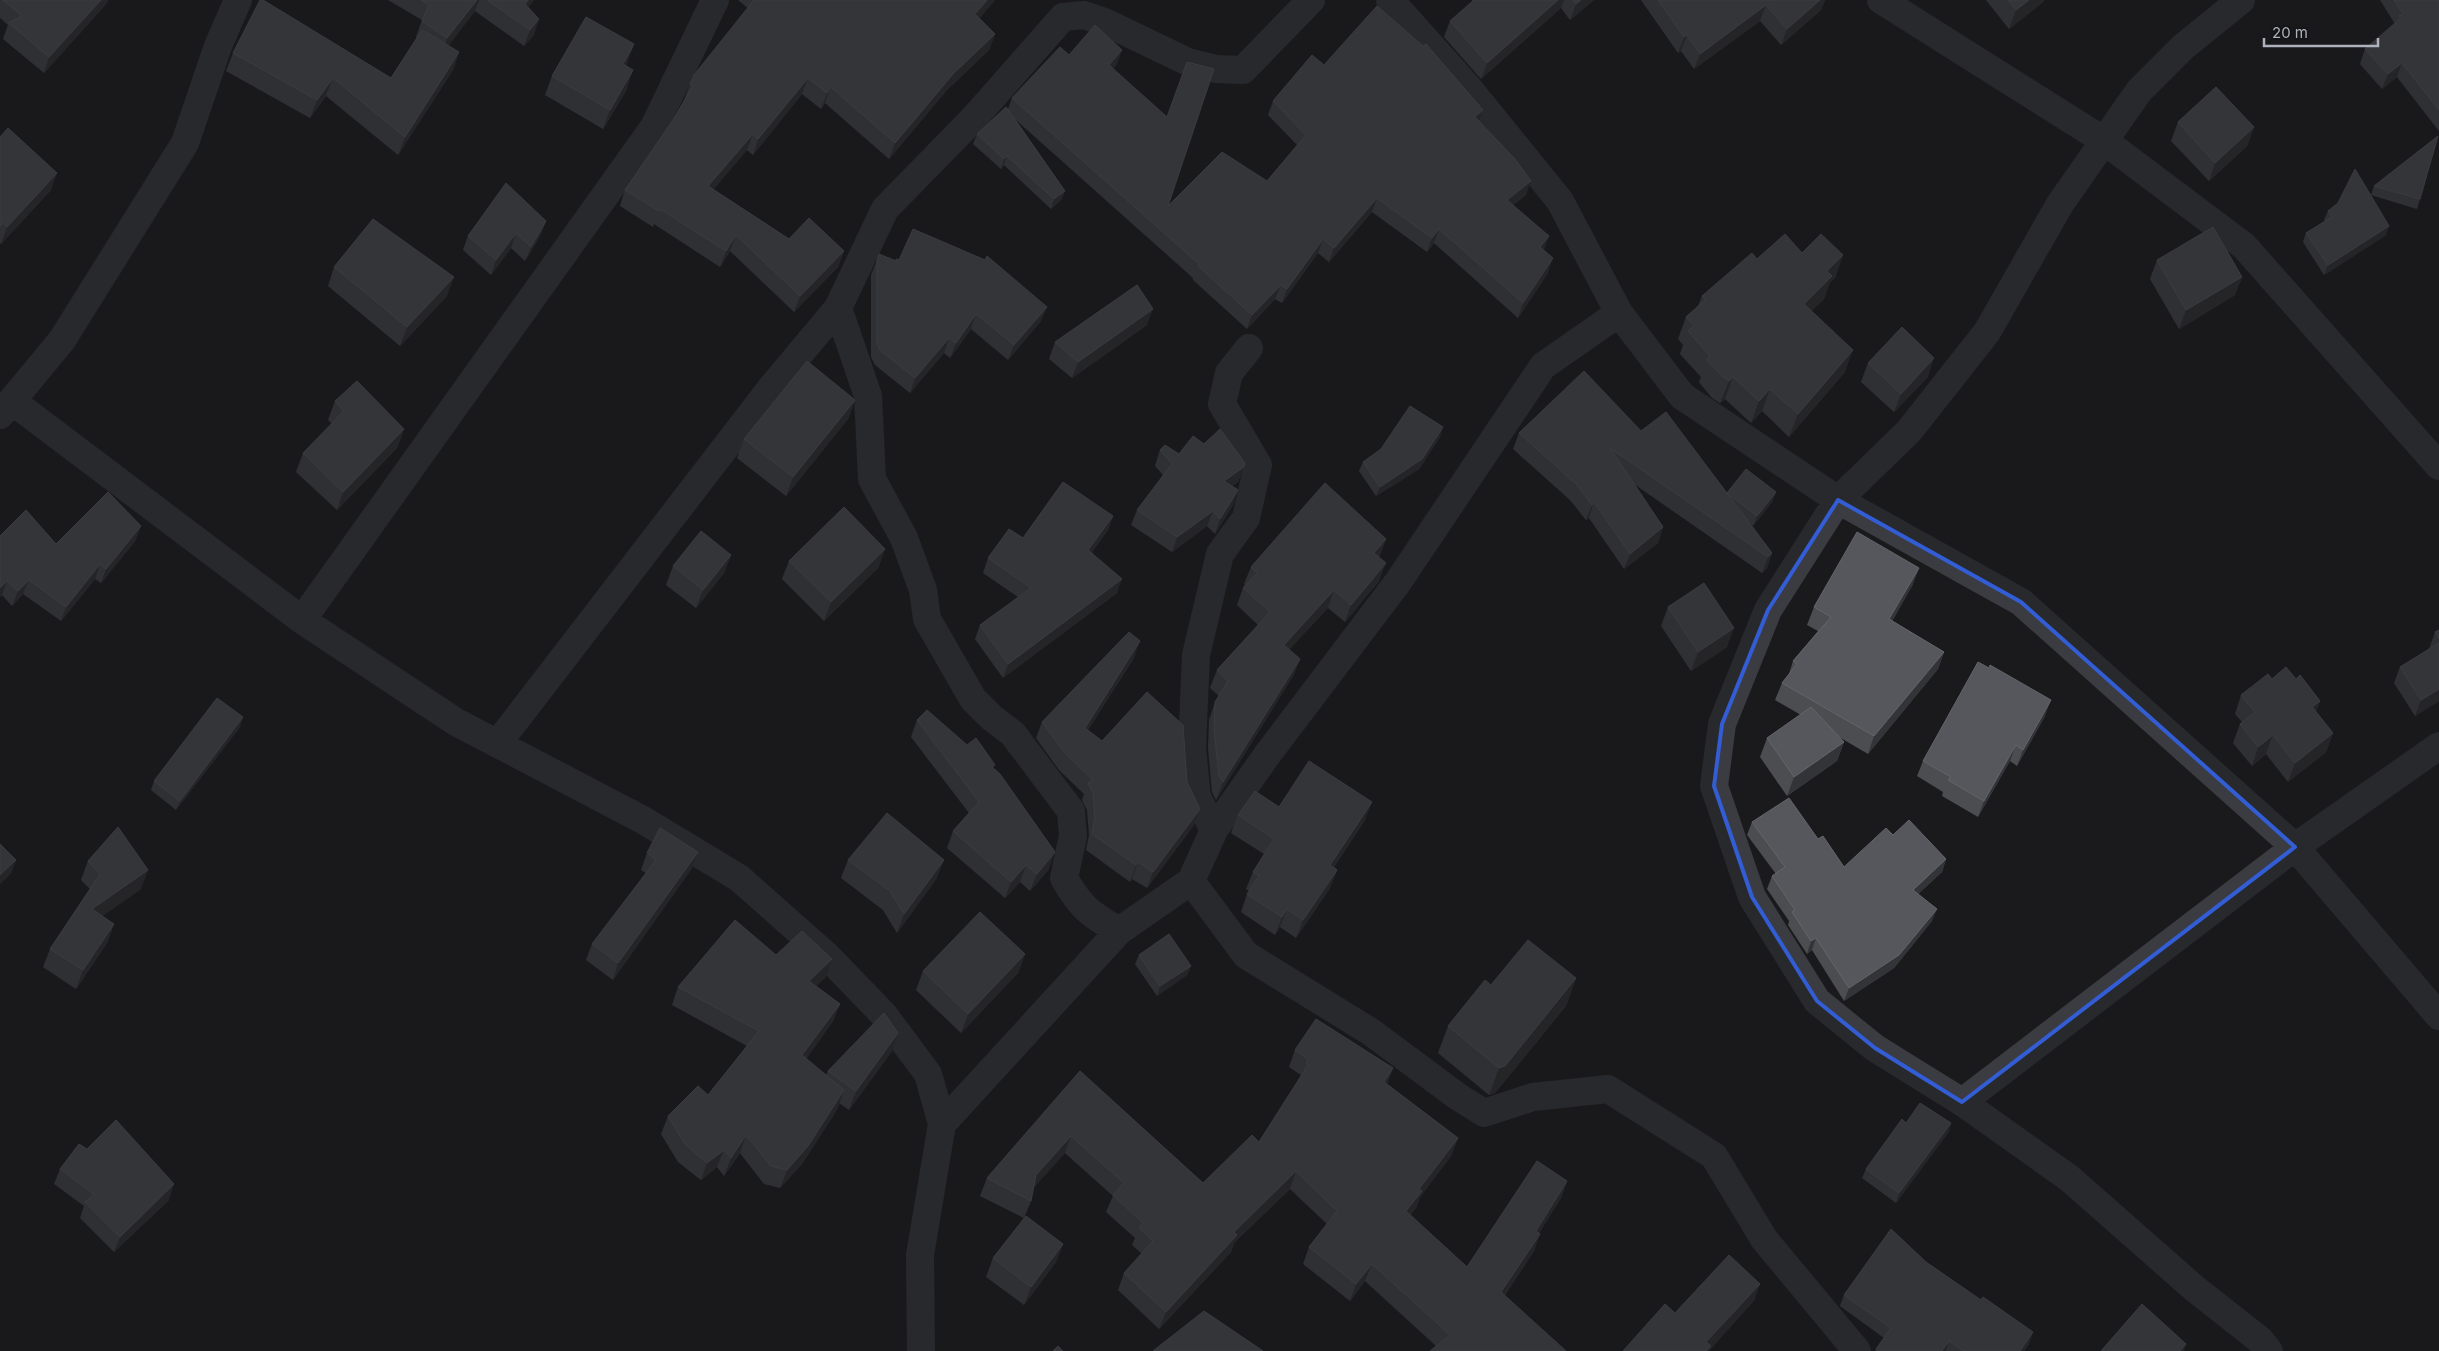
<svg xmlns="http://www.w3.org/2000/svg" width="2439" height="1351" viewBox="0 0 2439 1351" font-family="Inter,sans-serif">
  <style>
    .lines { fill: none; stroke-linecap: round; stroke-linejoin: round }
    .minor { stroke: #3b3c41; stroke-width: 28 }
    .wall { fill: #4b4d51 }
    .shaded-wall { fill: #333437 }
    .building { fill: #56575c; stroke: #63656b }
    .marked { fill: none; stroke: #325dd4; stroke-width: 4; stroke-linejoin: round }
  </style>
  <rect width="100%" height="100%" fill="#1a1a1c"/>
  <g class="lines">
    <path class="minor" d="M1390,0l76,85 94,116 59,112
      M1881,0l222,140 141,106 195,220
      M2241,0l-58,47 -44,44 -79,113 -73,128 -78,99 -71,69 -70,110 -46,114 -8,62 38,111 65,104 58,47 87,54 107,76 125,110 66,52 9,11
      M838,308l30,88 4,83 32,59 19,52 4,29 46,80 18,18 22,17 58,77 2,25 -9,42c17,30 26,36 55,53
      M12,401l290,219 154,102 187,98 96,58 88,78 57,59 44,59 14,50 -22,131 1,96
      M0,415l62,-75 123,-197 33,-97 20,-46
      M302,620l352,-493 61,-127
      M498,743l273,-355 67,-80 47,-99 89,-91 89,-101 21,-2 23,8 81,39 28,7 27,1 68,-70
      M1214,830l-17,-33 -5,-49 4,-93 24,-101 26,-36 12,-53 -36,-61 7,-31 20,-25
      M1191,881l55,74 125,77 86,64 27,17 49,-16 75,-8 106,67 50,83 93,112
      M1962,1102l333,-255 144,-101
      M942,1124l177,-193 72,-50 23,-51 53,-75 131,-173 145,-216 76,-53 63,83 156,104 183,102 274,245 144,169"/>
  </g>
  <path class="wall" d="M0,0h108l-1,3 -63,70 -41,-34 5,-14 -8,-7z
    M388,0h146l-6,7 6,28 -10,11 -49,-35 -27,35 11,6 -6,18 -55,85 -72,-59 -16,22 -84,-47 7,-18 158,25 26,-40 -1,-1 6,-17z
    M738,0h257l-16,18 16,16 -6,16 -42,40 -58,69 -64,-56 -4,6 -19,-15 -49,61 -6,-5 -34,39 76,50 55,12 -6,16 -44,45 -64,-61 -10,16 -66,-43 -1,3 -33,-21 5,-16 48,-70 11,-20 6,-16 58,-76z
    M1472,0h122l-24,20 -9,-12 -80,71 -37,-42 6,-16 22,-19z
    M1641,0h184l-4,10 -40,35 -21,-24 -66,48 -13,-18 -3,2z
    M1986,0h58l-1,2 -34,27z
    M2380,0h59v131l-42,-54 -15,12 -22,-25 5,-15 30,-25z
    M634,44l-8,22 1,23 -24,40 -58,-34 7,-19z
    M1069,55l48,9 -4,5 55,137 99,-25 30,-36 -29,-30 5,-14 51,-36 155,56 47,74 -13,10 31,46 4,22 -30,45 -84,-75 -7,9 -55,-40 -43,50 -11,-9 -36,50 -7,-4 -28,30 -54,-49v-2l-177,-158 49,71 -4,9 -10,9 -47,-44 -3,4 -28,-25 4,-10 31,-25 4,-11z
    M2178,122l76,5 -7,19 -38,35 -38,-40z
    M0,137l51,53 -50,54 -1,-1z
    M2374,186l46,13 -3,10 -46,-14z
    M2328,211l58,24 -62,40 -21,-33 3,-9 19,-12 -1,-1z
    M546,221l-6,15 -15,25 -14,-13 -20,27 -28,-25 5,-14z
    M1802,253l41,2 -8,23 -5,4 -6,17 -13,12 34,61 -56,65 -27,-26 -11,12 -26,-24 -5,4 -8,-5 -13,-16 2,-5 -21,-23 3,-9 -5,-6 8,-22 12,-11 4,-10 55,-37z
    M877,260l19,1 145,60 -33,39 -37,-31 -21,29 -6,-5 -34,40 -35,-28 -4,-8v-82z
    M2157,260l85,17 -7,18 -56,34 -29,-50z
    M334,267l113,29 -47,50 -72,-60z
    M1147,325l-75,53 -23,-19 6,-17z
    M1868,363l60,14 -34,35 -33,-30z
    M855,400l-7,19 -62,77 -49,-38 7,-19z
    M335,401l69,28 -7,19 -60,62 -41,-38 7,-19 29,-29 -4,-4z
    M1641,431l86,62 49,-1 -4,10 -19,24 -4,-4 23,31 -5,15 -5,5 -128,-89 29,43 -5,16 -34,26 -35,-51 -3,2 -16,-20 -57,-51 6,-16z
    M1440,437l-21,32 -43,27 -17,-25 4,-9z
    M1204,444l40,23 -6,15 -6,4 1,19 -18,29 -8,-8 -35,26 -41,-27 6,-15 26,-35 -8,-9 5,-16 19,4z
    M1113,516l-5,14 -16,22 25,41 -114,85 -28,-39 5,-14 38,-28 -35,-24 5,-15 35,-20z
    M0,536l56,8 80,-4 -35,43 -6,-4 -34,42 -38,-27 -11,12 -10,-11 -2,2z
    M1386,539l-7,18v24l-34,41 -17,-14 -39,41 11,10 -7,17 -77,124 -4,-8 -4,-44 1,-28 6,-18 4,-6 -9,-8 7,-18 41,-45 -21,-20 6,-17 2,-3 -1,-1 7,-17z
    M885,549l-7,19 -54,53 -42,-42 7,-18z
    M731,555l-7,18 -28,35 -30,-23 7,-19z
    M1919,568l-7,18 -20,35 52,31 -6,17 -70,85 -29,-17 5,5 -7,19 -50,35 -27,-39 7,-19 34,-23 -26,-15 7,-17 7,-9 4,-13 25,-30 -11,-6 7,-18z
    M1668,607l59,40 -36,24 -30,-45z
    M2439,630v71l-24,15 -21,-33 6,-16 29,-18 6,-17z
    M1134,658l-46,72 14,11 85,41 7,43 -47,63 -15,-9 -2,3 -44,-32 3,-15 -2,-25 -5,-10 2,-6 -25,-24 -23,-32 6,-16z
    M2272,679h24l24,22 -4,10 17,22 -7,19 -38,30 -22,-28 -14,12 -19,-23 7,-19 2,-2 -7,-8 6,-19z
    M2045,716l-28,50 -7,-5 -32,56 -36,-21 1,-4 -26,-16 6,-15z
    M917,720l77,48 55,101 -19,22 -10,-9 -15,16 -58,-50 6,-17 16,-18 -58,-76z
    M240,727l-64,83 -25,-20 3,-9z
    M1279,807l86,13 -31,47 3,3 -7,18 -34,50 -16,-11 -5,8 -34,-23 6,-18 2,-3 -3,-2 7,-17 11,-18 -33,-21 7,-18z
    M1752,822l66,17 26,28 49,-32 53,24 -4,13 -24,22 14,27 -38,47 -50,33 -32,-51 -5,4 -19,-29 1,-4 -22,-32 5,-13 4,-2 -29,-39z
    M698,852l-6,16 -79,112 -27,-20 6,-16 54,-71 -5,-3 6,-17z
    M848,860l89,18 -40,55 -14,-23 -42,-32z
    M88,861l53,28 -39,27 12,8 -7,19 -31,46 -33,-22 7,-18 40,-60 -9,-9z
    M1025,954l-7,19 -57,60 -45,-43 7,-19z
    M776,955l50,22 -10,9 24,18 -7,17 -27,38 20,16 2,-4 64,-20 -43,59 -10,-7 -1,5 -36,56 -22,24 -16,-4 -24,-31 -16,23 -7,-9 -16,13 -23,-18 -17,-28 7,-18 40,-21 39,-49 -75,-41 6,-18z
    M1139,955l52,11 -4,9 -30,21 -22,-32z
    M1576,978l-10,28 -71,87 -6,2 -51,-42 10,-27 43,-41z
    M1295,1050l98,18 -6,16 71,54 -7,18 -31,41 -4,11 -6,7 57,52 100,-86 -6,17 -22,35 -5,18 -29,44 -69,51 -71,-65 -15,20 -47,-37 6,-17 18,-23 -37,-35 -56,54 -3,9 -72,77 -41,-39 6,-17 18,-19 -10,-9 3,-7 -29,-26 7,-16 -48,-43 -32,35 -2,13 -7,17 39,26 -7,18 -32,43 -38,-28 7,-19 31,-40 -44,-22 7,-18 93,-107 123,112 56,-41 41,-64 1,-3 -12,-8z
    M1906,1123h45l-3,10 -52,70 -34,-25 4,-9z
    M87,1149l82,51 -55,52 -34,-34 4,-12 -30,-22 6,-15z
    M1926,1262l103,82 -5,7h-149l9,-13 -44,-32 4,-11z"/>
  <path class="shaded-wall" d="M101,0h7l-1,3 -63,70 5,-16z
    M477,0h2l-4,11 -33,43 5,-16z
    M528,0h6l-15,20 6,-16z
    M987,0h8l-25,30 5,-16z
    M1558,0h6l-3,8 -80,71 6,-16z
    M1581,0h13l-24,20 6,-16z
    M1820,0h5l-4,10 -40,35 6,-16z
    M2029,0h15l-1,2 -34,27 7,-19z
    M1766,5l-6,16 -66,48 6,-15z
    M539,19l-5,16 -10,11 6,-16z
    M995,34l-6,16 -42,40 -58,69 6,-16 58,-69z
    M1687,35l-6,16 -3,2 6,-16z
    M634,44l-7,19 -11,20 7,-19z
    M1122,50l-5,14 -13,15 5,-14z
    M459,52l-6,18 -55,85 7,-18z
    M2402,63l-5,14 -15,12 6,-15z
    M633,70l-6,19 -24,40 7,-19z
    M333,78l-7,18 -16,22 7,-18z
    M808,78l-6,16 -49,61 5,-16z
    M831,87l-6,16 -4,6 6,-16z
    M1483,110l-5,14 -3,-7z
    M2254,127l-7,19 -38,35 6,-18z
    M753,134l-6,16 -44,52 5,-16z
    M1007,156l-3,9 -3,4 3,-10z
    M57,173l-6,17 -50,54 6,-17z
    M1531,181l-5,14 -24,19 5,-14z
    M1065,191l-4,9 -10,9 3,-10z
    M1377,198l-5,14 -43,50 5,-14z
    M546,221l-6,15 -15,25 6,-14z
    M2389,226l-3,9 -62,40 4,-10z
    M1439,229l-5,14 -7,9 5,-14z
    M516,233l-5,15 -20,27 5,-15z
    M736,235l-6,16 -10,16 6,-16z
    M1549,236l-5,14 -10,11 6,-14z
    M1323,239l-5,14 -36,50 5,-14z
    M844,251l-6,16 -44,45 6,-16z
    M1843,255l-8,23 -5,4 -6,17 -28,27 8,-22 23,-33z
    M1553,258l-5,15 -30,45 5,-15z
    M454,277l-7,19 -47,50 7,-19z
    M2242,277l-7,18 -56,34 7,-19z
    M1281,285l-6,14 -28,30 5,-14z
    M1047,307l-6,14 -33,39 6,-15z
    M1153,309l-6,16 -75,53 6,-16z
    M976,314l-5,15 -21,29 6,-15z
    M949,338l-5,15 -34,40 5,-15z
    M1853,350l-8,22 -56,65 9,-23z
    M1934,358l-6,19 -34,35 7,-18z
    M1733,377l-8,22 -5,4 9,-22z
    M1770,389l-8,22 -11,12 8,-22z
    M855,400l-7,19 -62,77 7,-19z
    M1443,427l-3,10 -21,32 -43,27 4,-9z
    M404,429l-7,19 -60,62 6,-18z
    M1244,467l-6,15 -20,14 6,-15z
    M1238,490l-5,15 -18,29 5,-15z
    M1776,492l-4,10 -19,24 4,-10z
    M1594,502l-5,16 -3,2 6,-15z
    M1213,511l-6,15 -35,26 5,-15z
    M1113,516l-5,14 -25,34 5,-14z
    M141,526l-5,14 -35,43 5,-14z
    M1663,527l-5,16 -34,26 6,-15z
    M1386,539l-7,17 -12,14 7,-17z
    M885,549l-7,19 -54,53 7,-19z
    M1772,553l-5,15 -5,5 6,-16z
    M731,555l-7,18 -28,35 7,-18z
    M1386,563l-7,18 -34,41 6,-17z
    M100,564l-5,15 -34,42 5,-14z
    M1919,568l-7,18 -30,51 7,-18z
    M1122,579l-5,14 -114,85 5,-14z
    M29,580l-6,14 -11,12 6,-15z
    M7,581l-5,14 -2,2v-9z
    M1334,590l-6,18 -50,54 6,-17z
    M1734,628l-7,19 -36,24 7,-19z
    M1140,641l-6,17 -55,86 6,-16z
    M1944,652l-6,17 -70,85 6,-18z
    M1300,659l-7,17 -77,124 7,-18z
    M2439,689v12l-24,15 6,-16z
    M2051,700l-6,16 -28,50 6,-16z
    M2320,701l-7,19 -1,-13z
    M243,717l-3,10 -64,83 4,-9z
    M2333,733l-7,19 -38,30 7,-19z
    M2273,735l-7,19 -14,12 6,-19z
    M1844,742l-7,19 -50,35 7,-19z
    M2016,745l-6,16 -32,56 6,-16z
    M1372,802l-7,18 -42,63 7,-18z
    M1200,809l-6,16 -47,63 6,-16z
    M698,852l-6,16 -79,112 5,-17z
    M1055,852l-6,17 -19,22 7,-17z
    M1946,859l-4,13 -33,31 4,-13z
    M16,860l-5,14 -11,10v-9z
    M944,860l-7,18 -40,55 7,-19z
    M1138,862l-6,17 -2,3 6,-17z
    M1026,865l-6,17 -15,16 6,-16z
    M148,870l-7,19 -56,39 7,-19z
    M1337,870l-7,18 -34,50 7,-18z
    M1287,909l-7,18 -5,8 7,-18z
    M1937,909l-5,12 -38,47 -50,33 5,-13z
    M114,924l-7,19 -31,46 7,-19z
    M1816,938l-4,12 -5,4 4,-13z
    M1025,954l-7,19 -57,60 7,-19z
    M832,959l-6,18 -24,22 7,-18z
    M1191,966l-4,9 -30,21 3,-10z
    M1576,978l-10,28 -71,87 -6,2 10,-27z
    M840,1004l-7,17 -37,52 6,-18z
    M898,1033l-6,18 -43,59 7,-19z
    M1393,1068l-7,18 -2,-4z
    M844,1090l-6,18 -36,56 -22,24 7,-18z
    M1951,1123l-3,10 -52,70 3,-10z
    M746,1135l-6,18 -16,23 7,-18z
    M1071,1136l-6,17 -35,39 6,-17z
    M1458,1138l-7,18 -31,41 -4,11 -16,20 6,-17 13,-22z
    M724,1150l-7,17 -16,13 6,-17z
    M1296,1171l-6,18 -56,54 -3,9 -72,77 7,-17 68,-80z
    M1567,1181l-6,17 -31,50 6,-17z
    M174,1184l-5,16 -55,52 6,-15z
    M1540,1234l-6,17 -39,58 6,-17z
    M1063,1244l-7,18 -32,43 7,-18z
    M1372,1264l-7,17 -15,20 6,-17z
    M1760,1284l-6,17 -45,50h-6l3,-9z
    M2033,1332l-4,12 -5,7h-4z
    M1949,1341l-3,10h-4z
    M2186,1344l-2,7h-4z"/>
  <path class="building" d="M3,0h98l-52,57 -40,-34 13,-7z
    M260,0h3l128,78 31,-48 37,22 -54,85 -72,-59 -16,22 -84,-47z
    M421,0h56l-30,38 -25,-17 7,-16z
    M487,0h41l-3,4 14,15 -9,11z
    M754,0h233l-12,14 20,20 -42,40 -58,69 -64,-56 -4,6 -19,-15 -50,61 -5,-5 -45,52 81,53 20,-21 35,33 -44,45 -64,-61 -10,16 -66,-42 -1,2 -34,-21 48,-70 20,-34 -3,-2 4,-9z
    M1474,0h84l-71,63 -37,-42z
    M1573,0h8l-5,4z
    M1658,0h162l-33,29 -21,-24 -66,49 -13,-19 -3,2z
    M2008,0h21l-13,10z
    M2394,0h45v110l-37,-47 -14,11 -23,-25 36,-31 -2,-2 4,-2z
    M1377,6l46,40 3,-2 57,66 -8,7 40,42 16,22 -24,19 42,36 -9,11 13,11 -30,45 -84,-74 -7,9 -55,-40 -43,50 -11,-9 -36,50 -6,-4 -29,30 -54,-49 1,-2 -187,-166 48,-51 9,8 26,-30 27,25 -13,15 58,52 20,-55 27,7 -46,137 54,-54 45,29 39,-46 -33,-34 39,-46 12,10z
    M586,17l48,27 -11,20 10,6 -23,40 -58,-34z
    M2216,87l38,40 -39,36 -37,-41z
    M1006,107l59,84 -11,8 -47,-43 -3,3 -27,-25z
    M8,128l49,45 -50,54 -4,-4 -3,3v-89z
    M2438,136l-18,63 -46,-13z
    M2355,169l34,57 -61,39 -22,-32 26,-16 -4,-6 10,-8z
    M506,183l40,38 -15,26 -15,-14 -20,27 -28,-24z
    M373,219l81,58 -47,50 -73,-60z
    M2213,227l29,50 -56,33 -29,-50z
    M913,229l72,31 2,-4 60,51 -33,38 -38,-31 -20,29 -7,-5 -34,40 -35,-28 -3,-7v-83l2,-6 17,7v-2l3,1z
    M1785,234l17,19 19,-19 22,21 -16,16 5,5 -28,28 49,46 -55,64 -28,-25 -11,12 -26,-24 -4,4 -8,-6 -14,-15 3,-4 -22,-25 6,-5 -8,-9 19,-17 -3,-4 50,-43 5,6z
    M1137,285l16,24 -75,53 -23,-20z
    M1902,327l32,31 -33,36 -33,-31z
    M807,361l48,39 -62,77 -49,-38z
    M1584,371l57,60 25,-19 106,141 -4,4 -158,-109 53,79 -33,27 -36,-52 -2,3 -16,-21 -57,-51z
    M357,381l47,48 -61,63 -40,-39 41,-42 -9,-10z
    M1410,406l33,21 -21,32 -42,28 -17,-25 18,-13z
    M1220,429l25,34 -1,4 -20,14 14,9 -18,29 -7,-8 -36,26 -40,-27 35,-46 -12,-14 5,-5 14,9 14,-18 11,8z
    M1746,469l30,23 -19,24 -30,-23z
    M1063,482l50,34 -25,34 34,29 -114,85 -28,-39 51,-37 -43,-30 21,-29 14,9z
    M1325,483l61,56 -12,14 12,10 -35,42 -17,-15 -50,55 16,14 -77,123 -4,-7 -5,-45 1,-28 13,-21 -11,-11 53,-58 -27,-24 14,-15 -6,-6z
    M108,492l33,34 -35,43 -6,-5 -34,43 -37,-27 -11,11 -11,-10 -7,7v-52l26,-26 30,34z
    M844,507l41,42 -54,53 -42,-41z
    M701,531l30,24 -28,35 -30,-24z
    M1857,532l62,36 -30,51 55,33 -70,84 -92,-53 15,-19 -4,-3 38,-44 -17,-10z
    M1704,583l30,45 -36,24 -30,-45z
    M2439,630v9l-4,-7z
    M1129,632l11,9 -55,87 17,13 45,-49 36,33 4,57 13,27 -47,63 -15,-10 -2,3 -44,-31 3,-16 -2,-25 -5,-10 5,-3 -28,-27 -23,-31z
    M2439,643v46l-18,11 -21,-33z
    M1978,662l11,6 1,-3 61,35 -28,50 -7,-5 -32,56 -36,-21 3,-3 -28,-16z
    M2286,667l10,12 4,-4 20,26 -8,6 21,26 -38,30 -22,-28 -15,12 -18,-23 15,-12 -14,-17 27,-21 4,5z
    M217,698l26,19 -63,84 -26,-20z
    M1811,707l33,35 -50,35 -27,-39z
    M927,710l40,35 9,-7 19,27 -3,2 8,7 55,78 -18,22 -11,-9 -15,17 -58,-51 26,-29 -62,-82z
    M1309,761l63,41 -42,63 7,5 -34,50 -16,-11 -5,8 -35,-23 12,-18 -6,-4 21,-33 -36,-24 17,-24 24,16z
    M1789,798l29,41 5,-3 21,31 42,-39 7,7 16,-15 37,39 -33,31 24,19 -38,46 -50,33 -33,-50 -5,3 -19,-29 3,-2 -23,-34 13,-9 -33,-45z
    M887,813l57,47 -40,54 -14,-23 -42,-31z
    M118,827l30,43 -56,39 22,15 -31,46 -33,-21 50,-75 -12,-13z
    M660,828l38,24 -80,111 -26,-19 64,-84 -9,-7z
    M0,844l16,16 -16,15z
    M980,912l45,42 -57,60 -45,-43z
    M735,920l41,35 26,-24 30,28 -23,22 31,23 -38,51 42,35 -36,56 -21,24 -16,-4 -25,-31 -15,23 -7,-8 -17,13 -22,-19 -17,-28 30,-30 10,9 51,-64 -81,-44z
    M1169,934l22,32 -31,20 -21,-31z
    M1528,940l48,38 -71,88 -6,2 -51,-42 37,-46 6,5z
    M884,1013l14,20 -42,58 -28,-20z
    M1316,1019l77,49 -9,14 74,56 -39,51 3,2 -16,20 61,56 70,-106 30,20 -31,50 4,3 -39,58 65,59h-136l20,-16 -78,-71 -16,20 -47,-37 28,-36 -41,-40 -62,61 3,3 -71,77 -42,-39 29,-32 -14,-13 4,-5 -30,-28 11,-12 -53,-47 -35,39 -5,26 -44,-23 93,-107 123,112 49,-48 7,7 49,-77 -2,-2 2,-4 -13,-9z
    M1920,1103l31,20 -52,70 -33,-24 36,-50 4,4z
    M116,1120l58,64 -54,53 -35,-35 9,-8 -34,-25 19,-25 8,5z
    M1026,1216l37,28 -32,43 -38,-29z
    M1891,1229l35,33 55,38 2,-3 50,35 -13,19h-57l-14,-10 -7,10h-64l-2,-2 15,-21 -47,-33z
    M1729,1255l31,29 -54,58 5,4 -5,5h-83l42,-47 10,9z
    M2142,1304l44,40 -6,7h-79z
    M1204,1311l59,40h-110z
    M1058,1346l5,5h-10z"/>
  <path d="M0 0H2439V1351H0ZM1838,500l183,102 274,245 -333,255 -87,-54 -58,-47 -65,-104 -38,-111 8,-62 46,-114z" fill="#1a1a1c" fill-opacity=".55" fill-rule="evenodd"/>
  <path class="marked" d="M1838,500l183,102 274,245 -333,255 -87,-54 -58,-47 -65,-104 -38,-111 8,-62 46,-114z"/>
  <path d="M2264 38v8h114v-8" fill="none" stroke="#acb1bb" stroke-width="2.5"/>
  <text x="2272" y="38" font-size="15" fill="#acb1bb" stroke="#151517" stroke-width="4" paint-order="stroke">20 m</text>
</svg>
